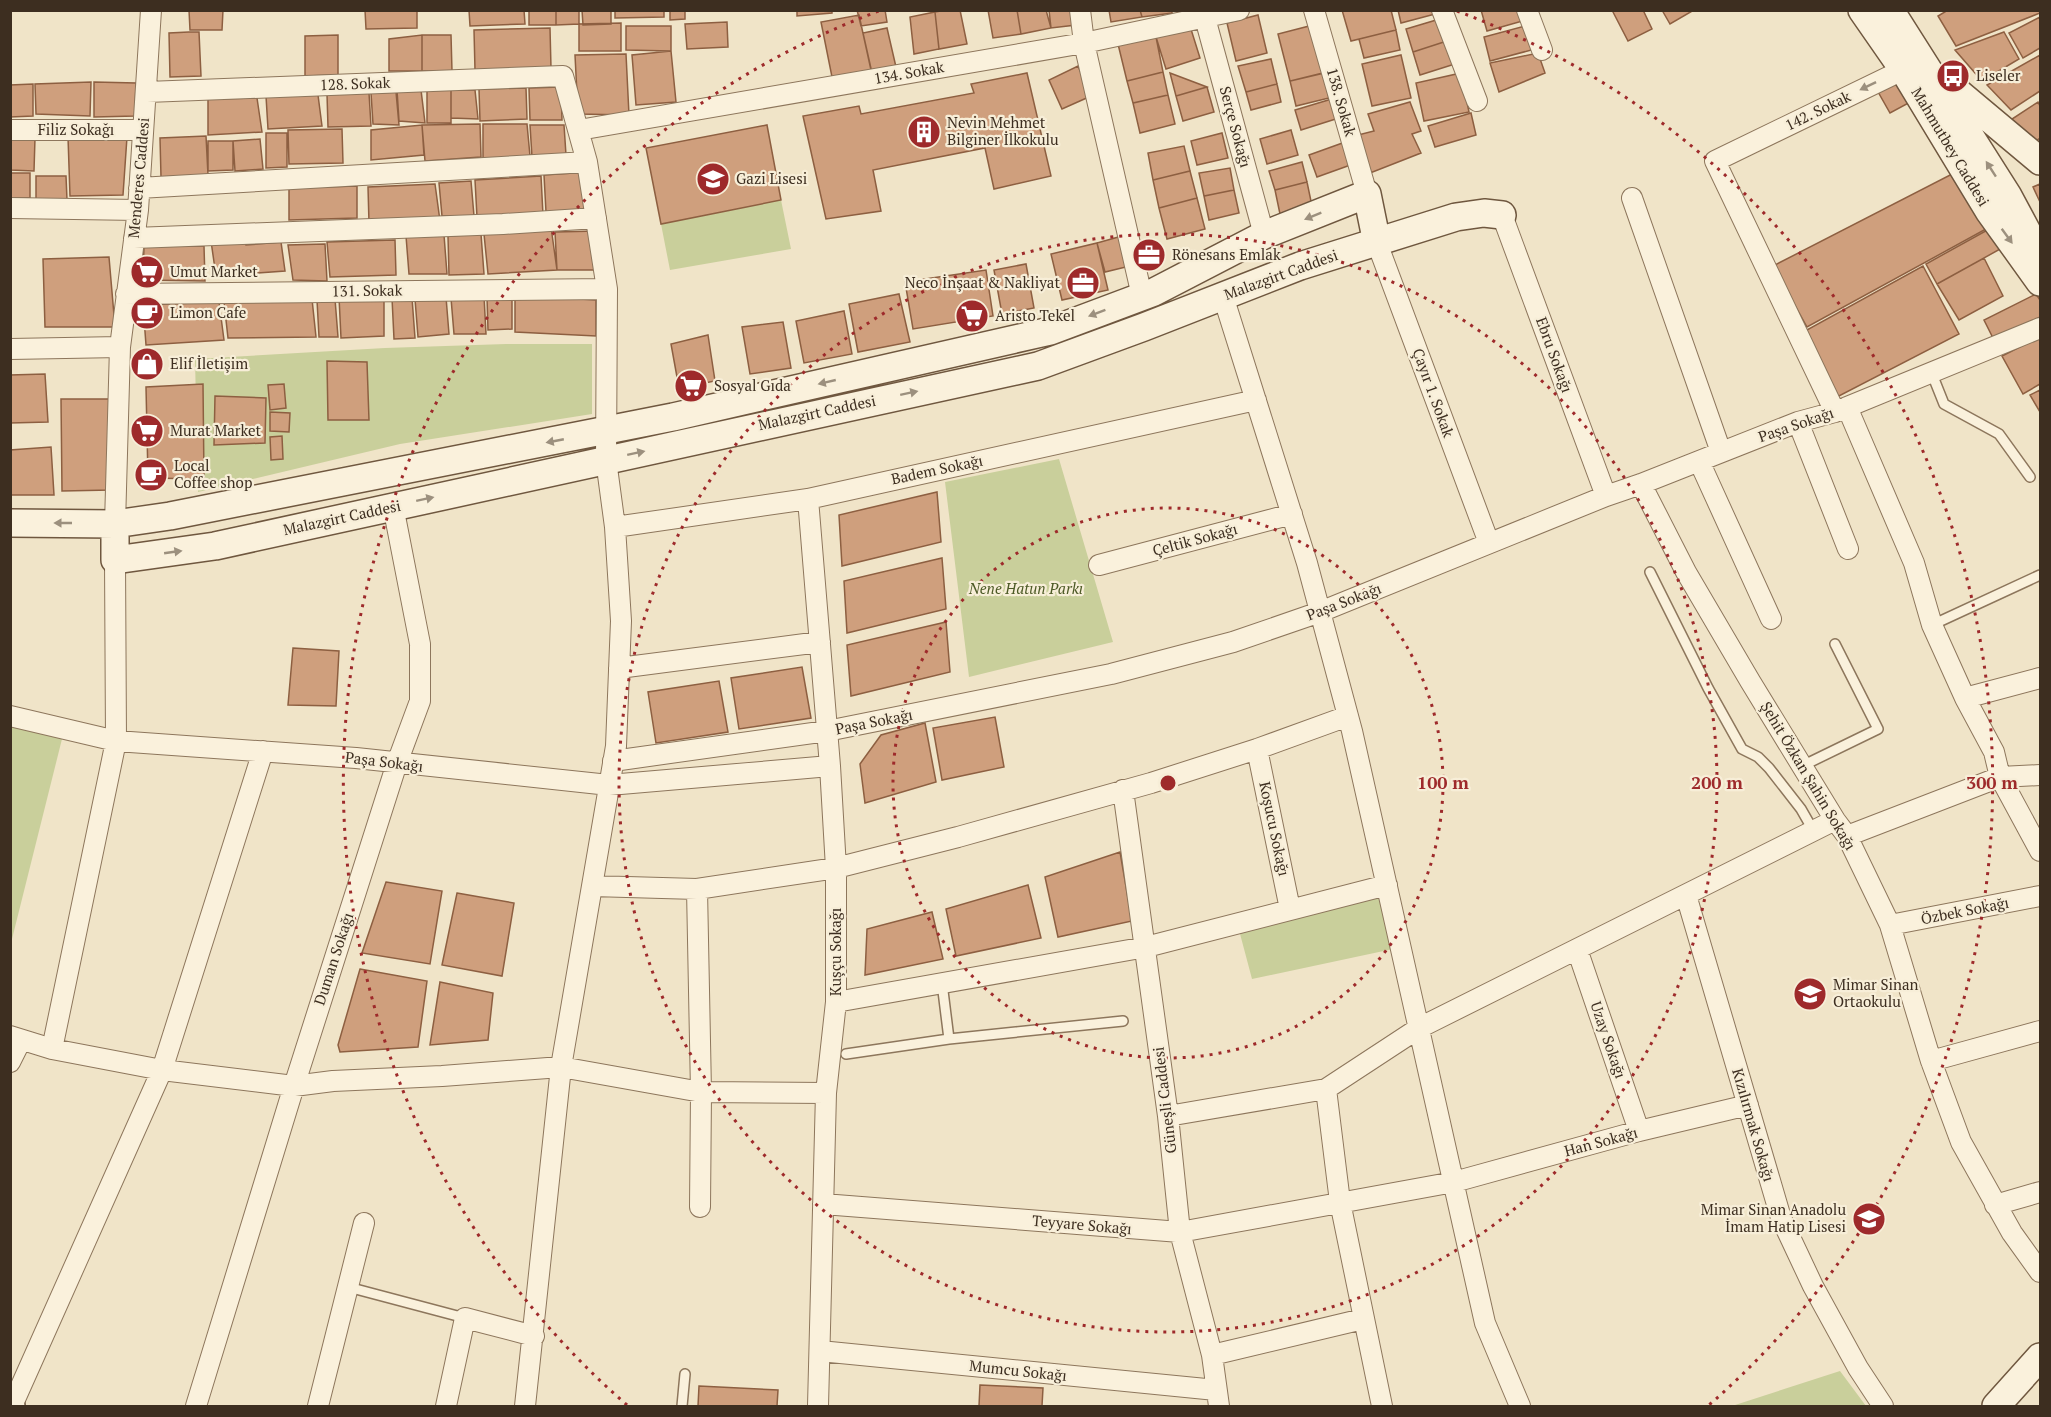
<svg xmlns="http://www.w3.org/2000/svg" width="2051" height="1417" viewBox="0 0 2051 1417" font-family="'PT Serif',serif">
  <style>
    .green { fill: #c9cf9b }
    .building { fill: #cf9f7d; stroke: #8d5f41; stroke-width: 1.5 }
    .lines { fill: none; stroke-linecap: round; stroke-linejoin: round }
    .lane-casing { stroke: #8d765c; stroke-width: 12 }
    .street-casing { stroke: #8d765c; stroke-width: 22 }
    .secondary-casing { stroke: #6f573f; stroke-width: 30 }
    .lane { stroke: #faf1dc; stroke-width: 9 }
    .street { stroke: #faf1dc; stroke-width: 20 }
    .secondary { stroke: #faf1dc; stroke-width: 27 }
    .oneway { fill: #9c907e }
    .ring { fill: none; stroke: #9e2a2b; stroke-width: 3; stroke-dasharray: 3 6 }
    .labels { text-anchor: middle; stroke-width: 4.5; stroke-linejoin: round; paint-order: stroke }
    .street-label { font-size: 15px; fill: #3d2e20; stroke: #f7eed8 }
    .poi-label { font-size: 15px; fill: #3d2e20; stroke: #f7eed8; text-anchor: start }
    .park-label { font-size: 15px; font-style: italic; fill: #4d5a26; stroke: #f7eed8 }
    .centre { fill: #9e2a2b; stroke: #f7eed8; stroke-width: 3 }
    .ring-label { font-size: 18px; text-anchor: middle; font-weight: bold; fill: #9e2a2b; stroke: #f7eed8; stroke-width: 4.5; stroke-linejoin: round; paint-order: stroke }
  </style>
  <rect width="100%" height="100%" fill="#f0e4c8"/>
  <path class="green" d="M781,200l10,49 -121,21 -9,-46z
    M506,344h86v70l-192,30 -202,48 -3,-133 190,-11z
    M1059,459l54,183 -144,35 -24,-195z
    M11,706l56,13 -56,224z
    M1377,895l6,6 10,48 -141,30 -13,-49z
    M1840,1371l26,35h-134z"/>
  <path class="building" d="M189,10h34l-1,20h-32z
    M365,10h52v18l-51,1z
    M469,10h55l1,14 -55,2z
    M529,10h27v15h-27z
    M556,10h23v14l-23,1z
    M582,10h29v14l-28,1z
    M615,10h49v7l-49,1z
    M670,10h15v9l-15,1z
    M797,10h35v3l-35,3z
    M857,10h28l2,12 -26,4z
    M946,10h14l7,34 -28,5 -4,-37z
    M988,10h29l4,24 -28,4z
    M1017,10h29l5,18 -30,6z
    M1049,10h25l2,15 -25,3z
    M1109,10h31l2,7 -31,5z
    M1140,10h32v3l-30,4z
    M1342,10h49l5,20 -45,11z
    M1398,10h40l1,3 -38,10z
    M1481,10h42l3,10 -39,11z
    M1612,10h31l9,19 -24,12z
    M1662,10h32l-24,14z
    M1948,10h92v3l-84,33 -18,-30z
    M935,12l4,37 -25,5 -4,-37z
    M859,15l12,55 -39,7 -11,-55z
    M1258,15l9,38 -31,8 -9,-38z
    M2040,17v31l-17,10 -14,-25z
    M1443,18l7,22 -37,12 -7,-23z
    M727,22l1,25 -41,2 -2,-25z
    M621,23v28h-42v-27z
    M1317,24l12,48 -39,9 -12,-47z
    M1529,25l6,24 -45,12 -6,-24z
    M626,26h45v25l-45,-1z
    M1190,26l10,32 -34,11 -10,-32z
    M550,28l1,40 -76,2 -1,-40z
    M887,28l9,39 -24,6 -9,-40z
    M1396,30l4,20 -36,8 -5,-19z
    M189,32h10l2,44 -31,1 -1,-44z
    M2004,32l15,27 -37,22 -27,-31z
    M338,35v40l-33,1v-40z
    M422,35v36h-33v-32z
    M422,35h29l1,36h-30z
    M1156,37l7,35 -36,9 -9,-37z
    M1450,40l8,23 -38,12 -7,-23z
    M671,51l5,51 -40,3 -4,-50z
    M1538,53l7,20 -46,19 -9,-29z
    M626,54l3,61 -51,-1 -3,-59z
    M1401,55l10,43 -39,8 -10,-42z
    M2040,55v36l-29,19 -24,-25z
    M1271,59l6,25 -31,8 -8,-26z
    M1078,66l13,30 -29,13 -13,-29z
    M1163,72l5,23 -35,8 -6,-22z
    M1027,73l24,103 -57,13 -9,-41 -112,22 8,41 -55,8 -23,-103 56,-10 2,8 113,-21 -3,-9z
    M1170,73l37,14 -31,9z
    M1323,73l6,25 -33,8 -6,-25z
    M1461,73l8,39 -45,9 -8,-38z
    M1903,76l13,23 -26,14 -13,-23z
    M91,82l-1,34 -54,-2 -1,-30z
    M94,82l42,1 -1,33 -41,1z
    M33,84v32l-23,1v-32z
    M1277,84l4,18 -30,8 -5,-18z
    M561,87l1,33h-32l-1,-32z
    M1207,87l7,25 -31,9 -7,-25z
    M526,88l1,31 -47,2 -1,-32z
    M397,90h24l4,33 -26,-2z
    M427,90h24v33h-24z
    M451,90h24l3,29 -27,-1z
    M396,92l3,33 -26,-1 -2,-31z
    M369,93l2,33 -43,1 -1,-33z
    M318,95l4,31 -54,3 -2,-33z
    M1168,95l7,29 -35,9 -7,-30z
    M257,98l5,34 -54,3v-36z
    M1335,98l7,19 -41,13 -6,-20z
    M1410,102l11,29 -9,3 9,19 -56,22 -11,-39 20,-5 -6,-17z
    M2038,102l2,4v32l-13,9 -18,-26z
    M1471,113l5,22 -41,12 -7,-21z
    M480,124l1,33 -56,4 -3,-36z
    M483,124h44l3,32 -47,6z
    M422,125l2,30 -53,5v-30z
    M530,125h34l2,30 -34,2z
    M767,125l14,75 -120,24 -15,-76z
    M342,129l1,34 -54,1 -1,-34z
    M1291,130l7,25 -31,9 -7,-25z
    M266,133h21v34l-21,1z
    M1222,133l6,25 -31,7 -6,-24z
    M206,136l2,39 -47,2 -1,-39z
    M68,137h59l-4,58 -53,1z
    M35,138l-1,33 -24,-1v-31z
    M260,139l3,30 -28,2 -2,-30z
    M208,141h25v29l-25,1z
    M1348,141l8,22 -39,14 -8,-22z
    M1184,146l6,25 -37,9 -5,-27z
    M1302,162l5,20 -32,8 -6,-19z
    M1230,168l4,22 -30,6 -5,-23z
    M1190,171l7,27 -38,10 -6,-28z
    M588,172l2,37 -44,3 -2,-37z
    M10,173h20v25h-20z
    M1954,173l32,56 -179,98 -34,-61z
    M36,176h30l1,24h-31z
    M541,176l2,39 -66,2 -2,-37z
    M471,181l3,35h-32l-3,-33z
    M1307,182l5,24 -32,8 -5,-24z
    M435,184l5,37 -71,2 -1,-36z
    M2040,184v18l-7,-15z
    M357,186v32l-68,2v-32z
    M1234,190l5,23 -30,7 -5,-24z
    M1197,198l8,31 -38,10 -8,-31z
    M551,227l6,43 -69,4 -4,-40z
    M1991,228l11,20 -65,36 -11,-20z
    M597,231l2,39h-42l-2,-38z
    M481,234l3,40 -35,1 -1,-39z
    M444,235l3,39h-38l-3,-38z
    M1122,236l8,30 -25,6 -8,-29z
    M245,238l1,7 35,-3 4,29 -69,5 -5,-35z
    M395,240l1,35 -66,2 -3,-35z
    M1097,243l11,47 -46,10 -11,-46z
    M325,244l2,37 -34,-1 -5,-35z
    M144,246h60l1,35 -62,-1z
    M109,257l6,70h-70l-2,-68z
    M1984,258l19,38 -44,24 -22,-36z
    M1026,264l8,44 -32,6 -8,-44z
    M1923,266l36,68 -122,63 -32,-66z
    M986,270l7,46 -80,13 -8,-47z
    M899,294l11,48 -52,10 -9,-48z
    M2036,294l4,6v17l-45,25 -11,-22z
    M515,295l81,5v36l-81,-4z
    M484,296l2,38h-32l-3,-36z
    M512,296v33l-24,1 -1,-33z
    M339,297h45v39l-43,2z
    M446,297l3,37 -31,3 -3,-38z
    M392,298h20l3,40 -21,1z
    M312,299l4,38 -88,1 -4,-36z
    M335,299l3,38h-19l-2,-37z
    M219,302l5,38 -78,5 -3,-40z
    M844,311l8,43 -48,9 -8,-42z
    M783,322l8,46 -41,6 -8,-47z
    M708,335l7,46 -36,7 -8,-44z
    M2040,337v47l-17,10 -21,-38z
    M327,361l40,1 2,58h-41z
    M45,374l3,48 -38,1v-48z
    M203,384l1,95 -56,-1 -2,-91z
    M284,384l2,24 -16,2 -2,-25z
    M2040,390v22l-10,-17z
    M215,396l51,2 -1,45 -51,2z
    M61,399h49l1,91 -49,1z
    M270,412l20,1 -1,19 -19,-1z
    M282,436l1,23 -12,1 -1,-23z
    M51,447l3,48h-44v-45z
    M937,492l4,50 -99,24 -3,-51z
    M942,558l4,51 -99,24 -3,-52z
    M946,622l4,50 -99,24 -4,-51z
    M293,648l46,3 -3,55 -48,-1z
    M802,667l9,51 -72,11 -8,-51z
    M719,681l9,51 -72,11 -8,-51z
    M995,717l9,50 -62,13 -9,-52z
    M925,723l11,59 -71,21 -5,-39 21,-29z
    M1120,852l12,69 -74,16 -13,-60z
    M386,882l56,9 -12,73 -68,-11z
    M1028,885l13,53 -85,18 -10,-47z
    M457,893l57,10 -12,73 -60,-11z
    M932,912l11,47 -78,16 2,-46z
    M360,969l67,12 -9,66 -78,5 -2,-7z
    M440,982l53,11 -5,47 -58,5z
    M980,1385l63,3 -1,18h-63z
    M699,1386l79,4 -1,16h-79z"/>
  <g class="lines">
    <defs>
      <path id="lane" d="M1932,374l12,30 55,30 31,43
        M1650,572l58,116 34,61 16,8 11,11 32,41 12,21
        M1932,625l108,-50
        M1802,766l76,-37 -43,-85
        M942,983l7,56
        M846,1054l103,-15 174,-18
        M348,1287l117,31
        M682,1406l3,-32"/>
      <path id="street" d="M1080,10l4,33 58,253
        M1314,10l53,184
        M1442,10l35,91
        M1527,10l15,40
        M1205,18l59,217
        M147,92l416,-16 24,86 20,127 -1,171 9,67 6,94 -5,125 -55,321 -36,339
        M10,130h132
        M579,130l505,-87 155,-33
        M139,188l448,-26
        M1632,198l89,254
        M10,208l128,2
        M1502,215l104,281
        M134,238l369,-14 93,-6
        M1377,243l112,300
        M126,294l481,-5
        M1223,296l84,267 45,168 133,592 35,83
        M10,349l110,-2
        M1835,412l-120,-251 198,-96
        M1798,422l50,127
        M1699,461l72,158
        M1641,484l45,88 64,109 85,139 12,16 43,89 41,136 30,81 51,91 28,39
        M808,499l22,267 6,102v134l-10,91 -8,313
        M115,524l5,-177 18,-137 13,-200
        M615,527l193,-28 448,-99
        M1099,565l193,-51
        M619,668l201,-26
        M1965,698l75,-20
        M10,716l106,25 240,17 253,27 221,-19
        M1257,749l33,160
        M613,761l214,-30 284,-57 122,-32 87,-30 286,-116 35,-12 157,-62 37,-10 205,-84
        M2040,775l-40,2 40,74
        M1123,790l45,326 12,116 32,123 7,51
        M1847,836l153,-59 -6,-25 -29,-54 -33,-73 -18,-62 -67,-156
        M592,886l105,3 139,-21 122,-31 193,-54 106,-34 91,-33
        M697,889l4,203 -1,115
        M1686,895l95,323 32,68 45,82 25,38
        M1890,925l150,-29
        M1577,949l62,182
        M836,1002l310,-55 241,-62
        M10,1036l42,13 110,21 132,16 39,-5 109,-5 119,-9 140,25 125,1
        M52,1049l64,-308 -1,-181
        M1931,1061l109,-30
        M10,1062l11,-22
        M1326,1089l14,113 42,204
        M1168,1116l158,-27 93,-61 416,-208
        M823,1204l357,28 274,-50 185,-51 109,-26
        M1995,1205l45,-13
        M820,1351l396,39
        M1212,1355l151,-36
        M12,1406l150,-336 101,-319
        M196,1406l98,-320 103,-323 23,-62v-57l-27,-138
        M318,1406l46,-183
        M446,1406l19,-88 69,18"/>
      <path id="secondary" d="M1862,10l41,59 86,142 51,71
        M1890,10l118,186 32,60
        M1942,79l98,82
        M10,523l105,1 55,-8 503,-99 377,-86 104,-39 110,-57 103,-41 10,49
        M115,524v36l100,-14 823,-180 106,-39 156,-61 156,-49 28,-4 18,2
        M10,1406h1
        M1996,1406l44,-49"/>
    </defs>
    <use href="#lane" class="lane-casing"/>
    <use href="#street" class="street-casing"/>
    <use href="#secondary" class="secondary-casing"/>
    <use href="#lane" class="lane"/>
    <use href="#street" class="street"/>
    <use href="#secondary" class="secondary"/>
  </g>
  <defs><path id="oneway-solid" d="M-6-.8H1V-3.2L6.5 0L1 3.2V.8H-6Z" transform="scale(1.5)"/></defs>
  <g class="oneway">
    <use href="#oneway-solid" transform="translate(1868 86) rotate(154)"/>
    <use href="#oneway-solid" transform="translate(1991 169) rotate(-123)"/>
    <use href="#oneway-solid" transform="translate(1313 216) rotate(158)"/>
    <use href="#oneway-solid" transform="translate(2007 236) rotate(54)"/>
    <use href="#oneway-solid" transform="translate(1097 313) rotate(159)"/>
    <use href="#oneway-solid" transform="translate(827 382) rotate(167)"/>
    <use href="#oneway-solid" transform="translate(909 393) rotate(-12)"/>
    <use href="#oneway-solid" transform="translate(555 441) rotate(169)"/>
    <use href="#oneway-solid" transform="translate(636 453) rotate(-12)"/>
    <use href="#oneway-solid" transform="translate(425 499) rotate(-12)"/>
    <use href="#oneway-solid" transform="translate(63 523) rotate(180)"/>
    <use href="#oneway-solid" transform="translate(173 552) rotate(-8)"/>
  </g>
  <g class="ring">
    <circle cx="1168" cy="783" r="275"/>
    <circle cx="1168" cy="783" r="549"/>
    <path d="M627 1405A824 824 0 0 1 879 11M1457 11A824 824 0 0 1 1709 1405"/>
  </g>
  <defs>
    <symbol id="bus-disc" viewBox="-11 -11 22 22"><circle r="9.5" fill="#9e2a2b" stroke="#f7eed8"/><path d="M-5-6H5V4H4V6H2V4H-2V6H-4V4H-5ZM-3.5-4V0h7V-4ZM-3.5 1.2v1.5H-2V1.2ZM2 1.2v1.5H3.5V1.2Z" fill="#fff"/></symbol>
    <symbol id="building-disc" viewBox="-11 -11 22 22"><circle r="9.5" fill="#9e2a2b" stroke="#f7eed8"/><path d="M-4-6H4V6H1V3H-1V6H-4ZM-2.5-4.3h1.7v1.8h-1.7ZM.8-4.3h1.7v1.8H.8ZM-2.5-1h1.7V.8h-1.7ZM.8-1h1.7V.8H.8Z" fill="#fff"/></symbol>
    <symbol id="school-disc" viewBox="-11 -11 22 22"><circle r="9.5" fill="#9e2a2b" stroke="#f7eed8"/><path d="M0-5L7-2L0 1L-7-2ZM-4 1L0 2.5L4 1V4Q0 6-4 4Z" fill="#fff"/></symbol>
    <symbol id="office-disc" viewBox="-11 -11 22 22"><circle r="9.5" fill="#9e2a2b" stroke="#f7eed8"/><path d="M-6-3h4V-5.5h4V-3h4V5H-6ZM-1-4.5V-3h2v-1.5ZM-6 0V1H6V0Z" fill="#fff"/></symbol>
    <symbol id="supermarket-disc" viewBox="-11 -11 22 22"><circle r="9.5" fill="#9e2a2b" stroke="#f7eed8"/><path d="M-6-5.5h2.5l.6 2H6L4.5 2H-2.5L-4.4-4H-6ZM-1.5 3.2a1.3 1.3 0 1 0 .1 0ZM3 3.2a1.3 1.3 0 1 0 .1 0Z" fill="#fff"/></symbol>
    <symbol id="cafe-disc" viewBox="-11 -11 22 22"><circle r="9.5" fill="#9e2a2b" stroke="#f7eed8"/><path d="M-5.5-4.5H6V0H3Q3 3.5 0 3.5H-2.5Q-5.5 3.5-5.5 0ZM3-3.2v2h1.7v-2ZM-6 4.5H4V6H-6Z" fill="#fff"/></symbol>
    <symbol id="shop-disc" viewBox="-11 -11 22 22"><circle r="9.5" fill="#9e2a2b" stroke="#f7eed8"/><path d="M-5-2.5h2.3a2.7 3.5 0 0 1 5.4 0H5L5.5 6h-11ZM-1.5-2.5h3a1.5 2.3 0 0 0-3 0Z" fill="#fff"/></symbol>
  </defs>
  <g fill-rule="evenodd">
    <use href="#bus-disc" x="1934" y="57" width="38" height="38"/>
    <use href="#building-disc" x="905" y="113" width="38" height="38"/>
    <use href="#school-disc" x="694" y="160" width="38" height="38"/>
    <use href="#office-disc" x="1130" y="236" width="38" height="38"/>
    <use href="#supermarket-disc" x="128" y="253" width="38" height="38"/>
    <use href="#office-disc" x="1064" y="264" width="38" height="38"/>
    <use href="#cafe-disc" x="128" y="294" width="38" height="38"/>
    <use href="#supermarket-disc" x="953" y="297" width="38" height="38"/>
    <use href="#shop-disc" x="128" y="345" width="38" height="38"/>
    <use href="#supermarket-disc" x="672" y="367" width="38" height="38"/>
    <use href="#supermarket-disc" x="128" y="412" width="38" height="38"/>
    <use href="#cafe-disc" x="132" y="456" width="38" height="38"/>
    <use href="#school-disc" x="1791" y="975" width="38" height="38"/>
    <use href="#school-disc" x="1850" y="1200" width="38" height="38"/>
  </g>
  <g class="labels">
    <g class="street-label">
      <text transform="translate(909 73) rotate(-10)" y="5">134. Sokak</text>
      <text transform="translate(355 84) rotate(-2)" y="5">128. Sokak</text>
      <text transform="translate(1341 102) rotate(74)" y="5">138. Sokak</text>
      <text transform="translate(1818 111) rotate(-26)" y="5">142. Sokak</text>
      <text transform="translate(1235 127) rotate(75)" y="5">Serçe Sokağı</text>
      <text x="76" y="135">Filiz Sokağı</text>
      <text transform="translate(1950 147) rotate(59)" y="5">Mahmutbey Caddesi</text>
      <text transform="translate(139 178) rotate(-85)" y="5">Menderes Caddesi</text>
      <text transform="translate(1281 275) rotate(-20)" y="5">Malazgirt Caddesi</text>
      <text transform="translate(367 291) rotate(-1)" y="5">131. Sokak</text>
      <text transform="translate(1554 355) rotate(70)" y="5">Ebru Sokağı</text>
      <text transform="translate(1433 393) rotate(70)" y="5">Çayır 1. Sokak</text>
      <text transform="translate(817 413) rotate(-12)" y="5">Malazgirt Caddesi</text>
      <text transform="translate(1796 425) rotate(-19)" y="5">Paşa Sokağı</text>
      <text transform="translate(937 470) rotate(-12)" y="5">Badem Sokağı</text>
      <text transform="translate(342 518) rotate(-12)" y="5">Malazgirt Caddesi</text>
      <text transform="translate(1195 540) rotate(-15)" y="5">Çeltik Sokağı</text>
      <text transform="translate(1344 602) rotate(-21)" y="5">Paşa Sokağı</text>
      <text transform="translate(874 722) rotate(-11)" y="5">Paşa Sokağı</text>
      <text transform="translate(384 762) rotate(7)" y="5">Paşa Sokağı</text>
      <text transform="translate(1808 776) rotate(59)" y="5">Şehit Özkan Şahin Sokağı</text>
      <text transform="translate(1274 829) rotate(78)" y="5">Koşucu Sokağı</text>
      <text transform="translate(1965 911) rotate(-11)" y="5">Özbek Sokağı</text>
      <text transform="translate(836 952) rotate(-90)" y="5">Kuşçu Sokağı</text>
      <text transform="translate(334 959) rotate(-72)" y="5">Duman Sokağı</text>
      <text transform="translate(1608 1040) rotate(71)" y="5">Uzay Sokağı</text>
      <text transform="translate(1165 1100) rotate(-97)" y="5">Güneşli Caddesi</text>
      <text transform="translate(1753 1125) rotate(74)" y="5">Kızılırmak Sokağı</text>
      <text transform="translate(1601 1142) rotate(-15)" y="5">Han Sokağı</text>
      <text transform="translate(1082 1225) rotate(5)" y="5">Teyyare Sokağı</text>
      <text transform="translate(1018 1371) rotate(6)" y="5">Mumcu Sokağı</text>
    </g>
    <g class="poi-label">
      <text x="1976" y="81">Liseler</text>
      <text x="947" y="128">Nevin Mehmet<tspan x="947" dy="17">Bilginer İlkokulu</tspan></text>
      <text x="736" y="184">Gazi Lisesi</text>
      <text x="1172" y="260">Rönesans Emlak</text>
      <text x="170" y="277">Umut Market</text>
      <text x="1060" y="288" text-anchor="end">Neco İnşaat &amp; Nakliyat</text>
      <text x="170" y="318">Limon Cafe</text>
      <text x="995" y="321">Aristo Tekel</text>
      <text x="170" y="369">Elif İletişim</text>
      <text x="714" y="391">Sosyal Gıda</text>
      <text x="170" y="436">Murat Market</text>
      <text x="174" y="471">Local<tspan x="174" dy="17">Coffee shop</tspan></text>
      <text x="1833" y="990">Mimar Sinan<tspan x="1833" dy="17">Ortaokulu</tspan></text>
      <text x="1846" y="1215" text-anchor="end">Mimar Sinan Anadolu<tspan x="1846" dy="17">İmam Hatip Lisesi</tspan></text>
    </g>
    <g class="park-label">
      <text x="1026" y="594">Nene Hatun Parkı</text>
    </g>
  </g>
  <circle cx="1168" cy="783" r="9" class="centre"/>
  <g class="ring-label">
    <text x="1443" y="789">100 m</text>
    <text x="1717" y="789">200 m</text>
    <text x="1992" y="789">300 m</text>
  </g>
  <rect width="2051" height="1417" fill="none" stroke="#3d2e20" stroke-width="24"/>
</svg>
